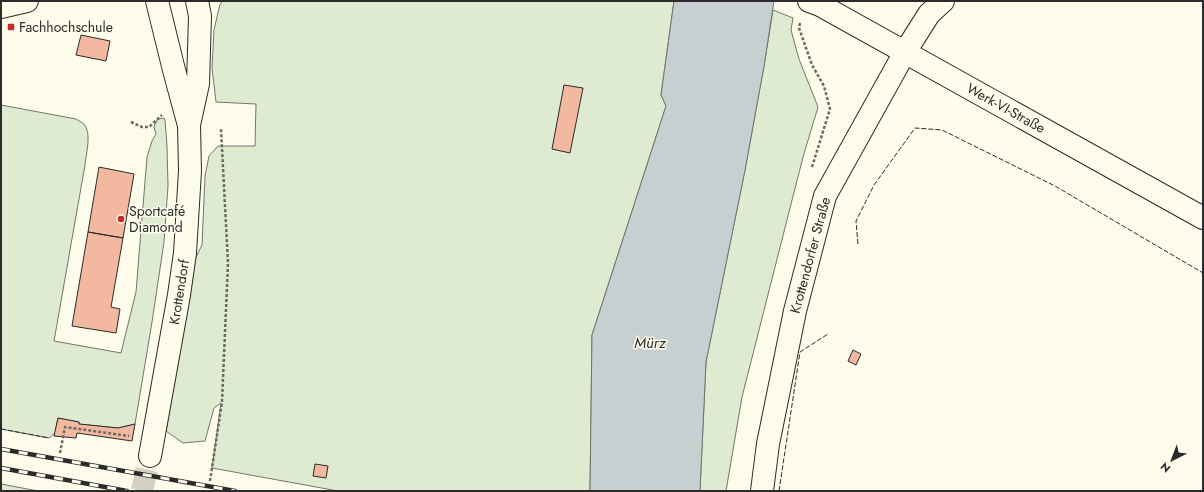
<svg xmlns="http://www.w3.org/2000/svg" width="1204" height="492" viewBox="0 0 1204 492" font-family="Jost,sans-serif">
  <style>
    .green { fill: #deebd1; stroke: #74746e }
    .water { fill: #c7d0d0; stroke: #74746e }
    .building { fill: #f2b8a0; stroke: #2b2b2b }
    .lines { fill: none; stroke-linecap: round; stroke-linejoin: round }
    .minor-tunnel { stroke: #d3d1c4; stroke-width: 22; stroke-dasharray: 22 11; stroke-linecap: butt }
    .minor-casing { stroke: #2b2b2b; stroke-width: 24 }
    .major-casing { stroke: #2b2b2b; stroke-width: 24 }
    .path { stroke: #6a6964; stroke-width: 2.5; stroke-dasharray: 3 2; stroke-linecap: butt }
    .minor { stroke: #fdfbea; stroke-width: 22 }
    .major { stroke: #fdfbea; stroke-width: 22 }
    .rail-casing { stroke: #2b2b2b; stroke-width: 4.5 }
    .rail { stroke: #fdfbea; stroke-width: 3; stroke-dasharray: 9; stroke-linecap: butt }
    .fence { stroke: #2b2b2b; stroke-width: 1; stroke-dasharray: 5 2; stroke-linecap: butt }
    .poi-dot { fill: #c62828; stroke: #fdfbea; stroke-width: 1.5 }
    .labels { text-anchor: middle; stroke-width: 3; stroke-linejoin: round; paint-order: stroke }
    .poi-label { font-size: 14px; fill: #2b2b2b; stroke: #fdfbea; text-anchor: start }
    .street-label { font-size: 14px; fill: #2b2b2b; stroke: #fdfbea }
    .water-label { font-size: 15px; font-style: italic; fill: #2b2b2b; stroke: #fdfbea }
  </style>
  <rect width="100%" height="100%" fill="#fdfbea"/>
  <path class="green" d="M223,1h451l-13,94 5,11 -74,229 -2,156h-252l-126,-23 9,-65 -7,5 -9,33 -22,2 -17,-12 13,-74 10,-86 13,-26 3,-69 4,-20 9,-10h37l1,-42 -40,-2 -4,-34 2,-38 6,-26z
    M773,10l20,8 -2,12 8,29 19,48 -15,50 -61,240 -16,94h-26l6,-129 39,-192 19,-104z
    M1,105l75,14c3,2 6,3 8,5 8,9 2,30 1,41l-31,176 67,12 15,-61 11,-135 5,-16 4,-7 -2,-7 1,-3 3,-5 6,-1 1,2 2,26 1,40 -4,56 -12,80 -17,102 -17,4 -39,-4v-2l-21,-4 -3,15 -6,5 -48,-9z
    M1,484l37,7h-37z"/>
  <path class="water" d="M674,1h100l-10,65 -19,104 -39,192 -6,129h-110l2,-156 74,-229 -5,-11z"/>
  <path class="building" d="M81,35l29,6 -4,20 -30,-6z
    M564,85l19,3 -13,65 -18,-4z
    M99,167l35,7 -11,64 -35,-6z
    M88,232l35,6 -12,69 9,2 -4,24 -44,-7z
    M853,350l8,4 -5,11 -8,-4z
    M58,418l21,4v2l39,4 17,-4 -3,17 -55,-8 -1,5 -22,-2z
    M315,464l13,2 -2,12 -13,-2z"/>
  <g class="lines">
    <path class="minor-tunnel" d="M142,491l8,-35"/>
    <defs>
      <path id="minor" d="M157,1l17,69 14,52
        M1,7l26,-6
        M150,456l29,-161 6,-42 5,-82 -1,-46 9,-41 2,-68 -3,-15
        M762,491l6,-47 27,-133 30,-115 80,-144 24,-38 14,-13"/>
      <path id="major" d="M809,1l11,4 383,213"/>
    </defs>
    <use href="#minor" class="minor-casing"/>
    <use href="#major" class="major-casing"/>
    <path class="path" d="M800,23l-1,5 13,37 12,21 6,23 -18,58
      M131,122l11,5h7l13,-12
      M60,453l5,-26 64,9
      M210,481l12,-79 6,-139 -7,-134"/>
    <use href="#minor" class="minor"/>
    <use href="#major" class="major"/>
    <defs>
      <path id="rail" d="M1,449l234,42
        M1,468l126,23"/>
    </defs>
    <use href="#rail" class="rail-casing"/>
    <use href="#rail" class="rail"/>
    <path class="fence" d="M858,244l-2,-23 18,-36 41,-57 27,2 113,56 148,87
      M1,429l48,9
      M779,491l21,-139 28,-18"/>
  </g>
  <g class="poi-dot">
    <rect x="7" y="23" width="8" height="8" rx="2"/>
    <circle cx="121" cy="219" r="4"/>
  </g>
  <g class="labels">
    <g class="poi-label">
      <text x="19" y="32">Fachhochschule</text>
      <text x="129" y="216">Sportcafé<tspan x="129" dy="16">Diamond</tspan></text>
    </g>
    <g class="street-label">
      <text transform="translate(1006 108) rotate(29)" y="5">Werk-VI-Straße</text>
      <text transform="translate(810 255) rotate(-75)" y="5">Krottendorfer Straße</text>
      <text transform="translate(179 292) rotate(-81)" y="5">Krottendorf</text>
    </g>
    <g class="water-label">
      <text x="650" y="348">Mürz</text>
    </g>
  </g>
  <rect width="1204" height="492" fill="none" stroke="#2b2b2b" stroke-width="4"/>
  <g transform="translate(1172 460) rotate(222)" stroke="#fdfbea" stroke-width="3" paint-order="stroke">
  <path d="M0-3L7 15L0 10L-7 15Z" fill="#2b2b2b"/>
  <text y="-6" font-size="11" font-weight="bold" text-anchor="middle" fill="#2b2b2b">N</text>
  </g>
</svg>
